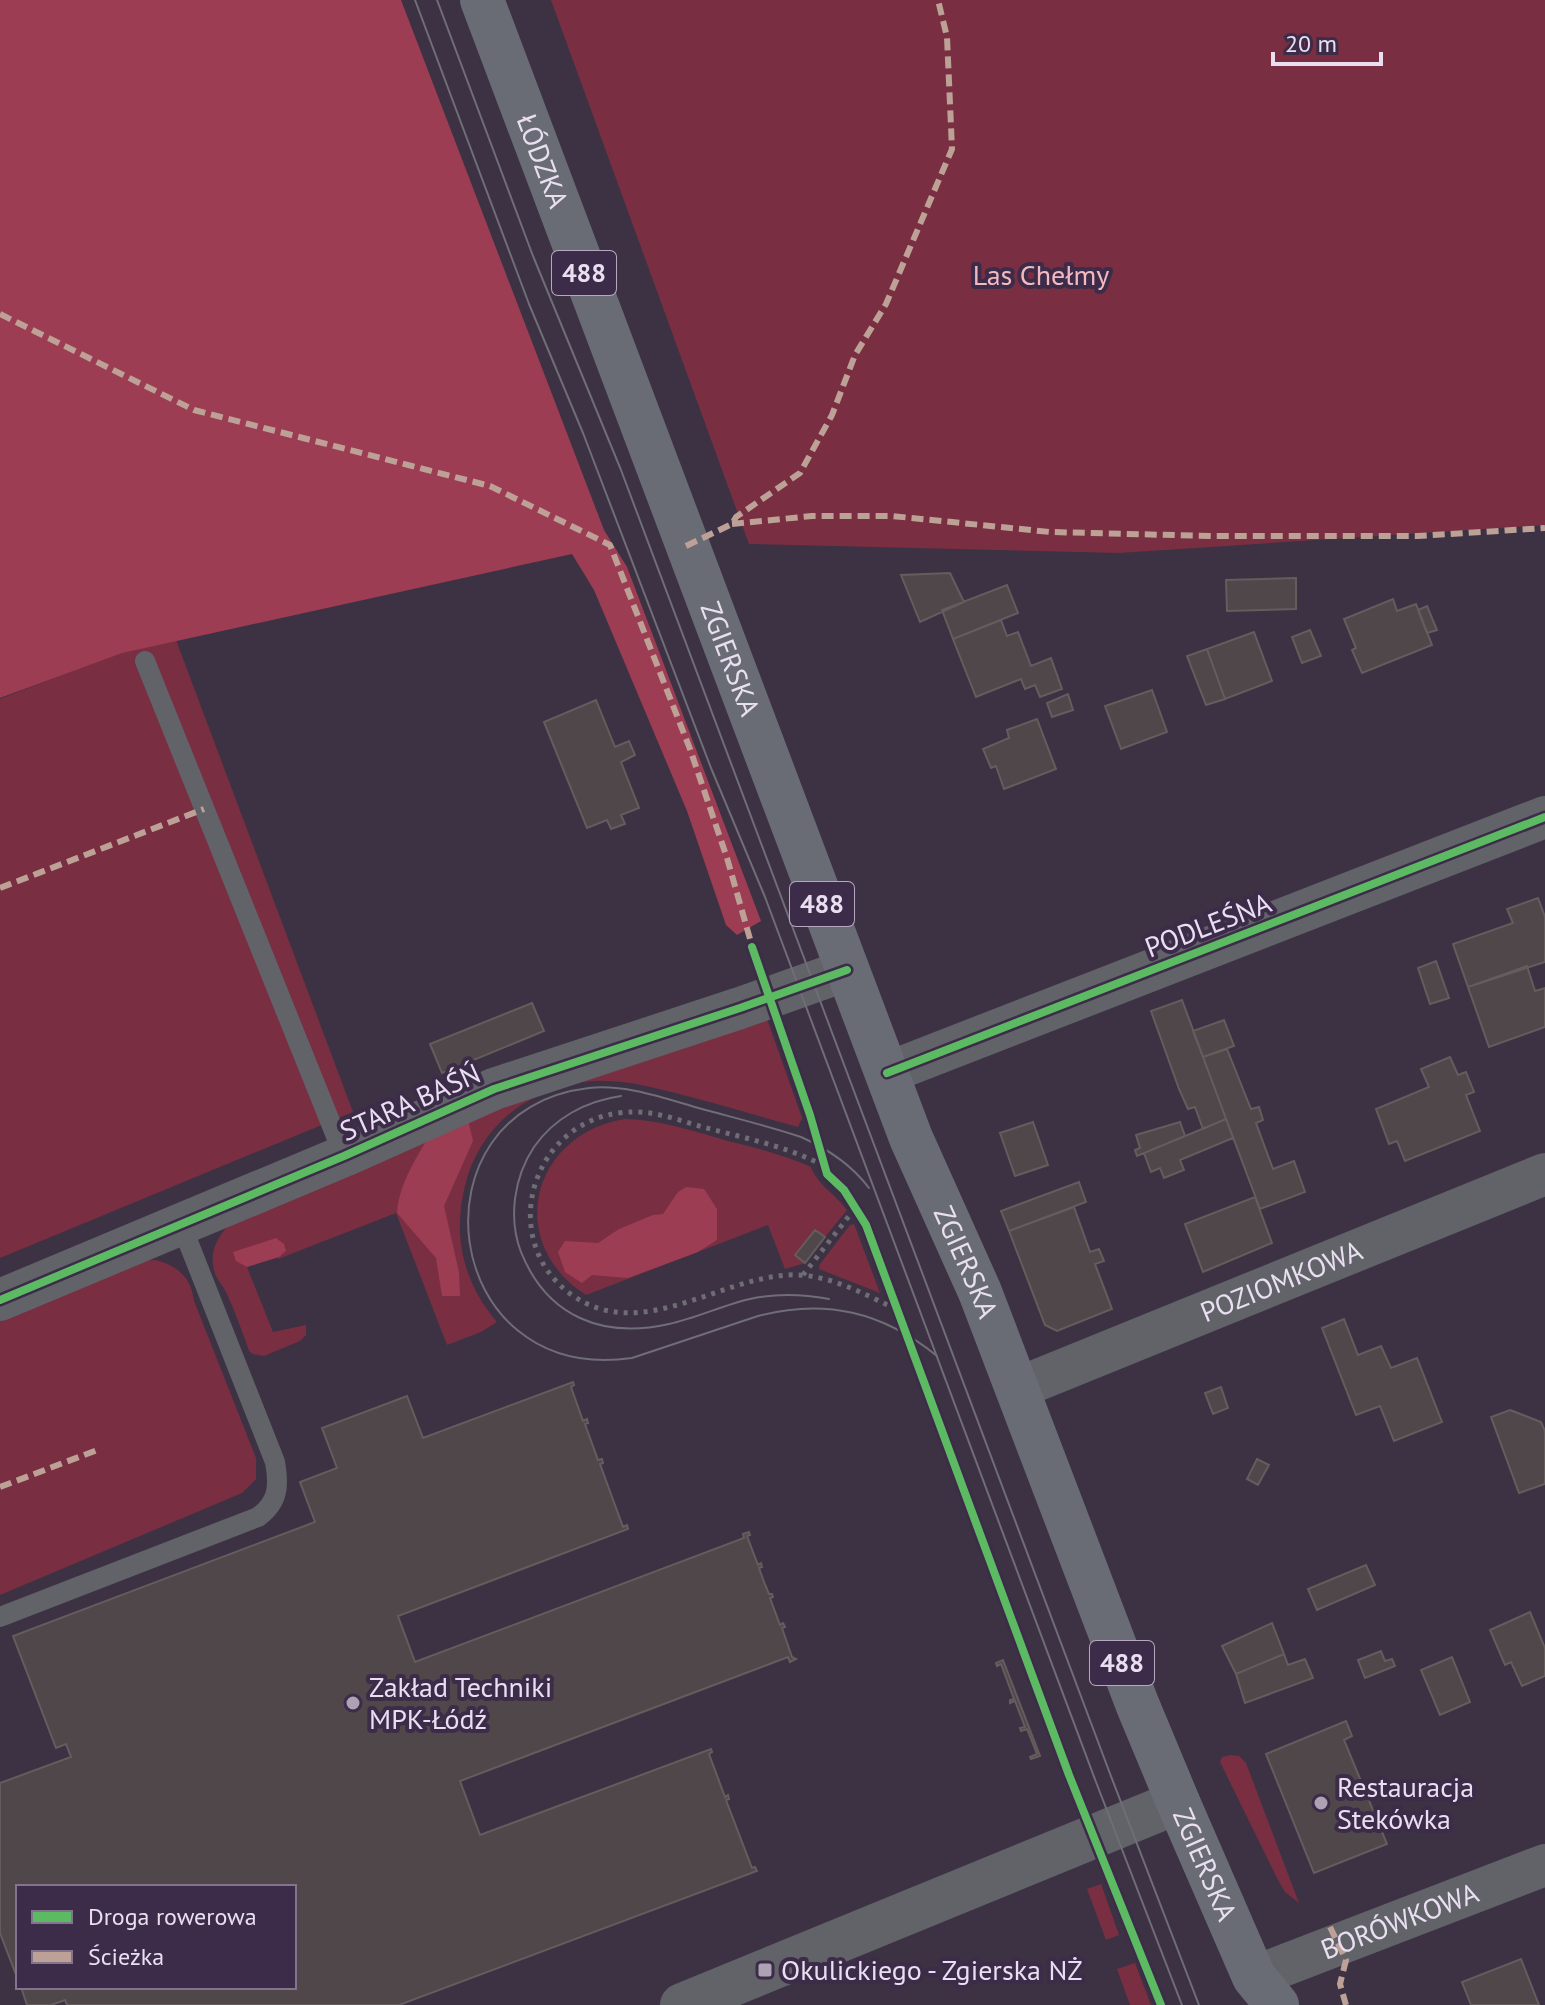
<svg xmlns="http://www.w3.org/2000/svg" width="1545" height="2005" viewBox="0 0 1545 2005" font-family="'PT Sans',sans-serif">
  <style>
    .green { fill: #792f41 }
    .forest { fill: #9d3d54 }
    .building { fill: #50474a; stroke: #655c5d; stroke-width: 2 }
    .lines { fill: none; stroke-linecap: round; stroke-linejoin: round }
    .path { stroke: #6e6d74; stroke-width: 5; stroke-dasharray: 4 6; stroke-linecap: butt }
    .service { stroke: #616369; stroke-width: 20 }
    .minor { stroke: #616369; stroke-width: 42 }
    .tertiary { stroke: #616369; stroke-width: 44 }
    .primary { stroke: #6a6c75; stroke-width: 44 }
    .tram { stroke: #6f6d76; stroke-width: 2 }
    .quiet { stroke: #bda197; stroke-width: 6; stroke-dasharray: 12 6; stroke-linecap: butt }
    .cycleway-casing { stroke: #3d2c49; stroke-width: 13 }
    .cycleway { stroke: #5cba63; stroke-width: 8 }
    .poi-dot { fill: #aca2b4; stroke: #3d2c49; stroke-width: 3 }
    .labels { text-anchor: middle; stroke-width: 8; stroke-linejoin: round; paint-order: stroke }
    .shield { fill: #3d2c49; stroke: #b5a9bf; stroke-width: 2 }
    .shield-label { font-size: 26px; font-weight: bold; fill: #e9dff1 }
    .street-label { font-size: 28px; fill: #e9dff1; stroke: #3d2c49 }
    .park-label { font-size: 28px; fill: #f4b9c0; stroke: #3d2c49 }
    .poi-label { font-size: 28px; fill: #e9dff1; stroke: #3d2c49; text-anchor: start }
  </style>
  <rect width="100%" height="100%" fill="#3c3243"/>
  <path class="green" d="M551,0h994v525l-426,28 -370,-9z
    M173,632l180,480 -353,146v-559z
    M767,1019l35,99 -4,9c-33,-9 -66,-19 -100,-28 -64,-17 -114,-33 -175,5 -30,19 -50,48 -58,82 -13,50 -1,98 32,136l-16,10 -34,13 -51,-132 -118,46v-2l-31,10 26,65 33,-7v10l-6,6 -36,15 -11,-2 -4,-3c-7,-20 -14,-40 -23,-59 -3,-6 -7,-10 -10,-16 -10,-25 4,-44 22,-60l195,-86 122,-48 196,-61z
    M625,1119c36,1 69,12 103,22 29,7 57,14 83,26 5,16 25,28 36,43l-22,27 -10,-7 -19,25 9,8 -20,6 -17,-44 -182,70c-82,-52 -55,-161 39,-176z
    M854,1224l26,69 -61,-24 1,-5 30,-39z
    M155,1260c22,5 36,17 39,41l62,157v21l-14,14 -242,102v-280l143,-54z
    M1230,1755l9,1 7,7 53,140 -14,-11 -8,-14 -57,-116 2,-5z
    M1101,1884l18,51 -13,5 -19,-51z
    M1135,1963l16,42h-21l-13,-36z"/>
  <path class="forest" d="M0,0h401l203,530 23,37 134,354 -24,14 -11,-10 -39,-114 -93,-221 -22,-36 -450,99 -122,45z
    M468,1120l5,21 -29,65 15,66 1,24h-18l-6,-38 -39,-45c2,-30 21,-58 36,-83z
    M686,1187l18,2 13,20v31l-19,12 -70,26 -36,-3 -10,8 -17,-11 -7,-20 7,-11 33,2 21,-14 34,-14 10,-1 15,-22z
    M276,1238l8,6 2,7 -7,6 -32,10 -11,-6 -3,-9z"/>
  <path class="building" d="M950,573l14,29 -44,20 -19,-47z
    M1296,578v31l-69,2 -1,-31z
    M1007,585l11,28 -65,26 -11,-29z
    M1393,599l4,12 19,-7 16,41 -70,28 -10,-23 4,-2 -12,-29z
    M1427,606l10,24 -10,3 -9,-23z
    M1001,620l6,16 11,-4 13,34 20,-8 11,31 -22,8 -5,-12 -10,4 -4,-10 -45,18 -23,-58z
    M1310,630l11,26 -19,7 -10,-26z
    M1254,632l18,49 -47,18 -18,-50z
    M1207,649l18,50 -19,6 -19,-49z
    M1152,690l15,42 -46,17 -16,-43z
    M1068,694l5,16 -21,7 -5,-14z
    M596,700l19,47 14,-6 6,14 -14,7 18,46 -18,7 4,9 -14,5 -4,-9 -20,8 -43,-106z
    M1037,719l19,50 -52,20 -8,-23 -5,2 -8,-19 26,-11 -2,-8z
    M1538,898l7,19v45l-77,25 -15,-43 60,-21 -6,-14z
    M1436,961l13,37 -19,6 -12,-36z
    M1527,966l8,25 10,-3v39l-56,20 -21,-60z
    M1182,1000l44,119 -23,10 -8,-22 -7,2 -9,-20 -28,-78z
    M532,1003l12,28 -102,42 -12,-29z
    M1224,1020l10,26 -31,11 -10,-26z
    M1227,1049l24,60 8,-2 4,13 -7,3 17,46 21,-8 11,31 -45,17 -57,-152z
    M1450,1057l8,18 8,-3 8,20 -8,3 14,36 -75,30 -8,-20 -8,3 -13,-35 53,-22 -8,-18z
    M1226,1119l7,19 -53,22 4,10 -20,8 -4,-10 -9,4 -7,-19z
    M1033,1122l15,43 -33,11 -15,-43z
    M1180,1122l5,14 -48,20 -2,-6 5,-2 -4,-13z
    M1079,1182l7,20 -77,29 -8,-20z
    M1255,1197l17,46 -69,29 -18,-48z
    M1074,1207l16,45 9,-3 5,12 -9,3 17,45 -55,22 -12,-6 -36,-94z
    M815,1230l10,7 -20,26 -10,-8z
    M1344,1319l14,36 23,-9 10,22 26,-10 25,64 -48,19 -14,-35 -24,9 -34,-87z
    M573,1382l1,3 -3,2 12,34 4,-2 1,4 -3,1 13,36 4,-1 1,4 -3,1 23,63 4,-2 1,4 -230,87 17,46 329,-124 -1,-4 6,-2 1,3 -3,1 11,29 3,-2 1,4 -3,1 5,14 5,12h3l1,3 -3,1 10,27 3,-2 2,4 -3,1 10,29 4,2 -6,3 -2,-5 -328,124 6,16 14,38 231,-86 1,3 -3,2 16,43 3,-2 1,4 -3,1 26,68 3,-1 2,4 -358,134h-332l-2,-5 -14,5h-24l-6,-18h273v-100h-276v93l-18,-47v-150l71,-26 -5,-13 -10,4 -43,-112 302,-114 -15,-40 37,-14 -15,-40 85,-32 16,42z
    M1221,1387l7,21 -15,6 -8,-21z
    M1510,1410l31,12 4,9v53l-26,9 -28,-76z
    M1257,1459l12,6 -11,20 -11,-6z
    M1366,1565l9,20 -58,25 -9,-21z
    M1530,1612l15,36v28l-23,10 -11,-24 -6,3 -15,-35z
    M1272,1623l12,31 -48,20 -14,-28z
    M1381,1651l4,10 7,-2 3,7 -30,12 -7,-18z
    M1284,1654l4,11 17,-6 8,19 -68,25 -9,-29z
    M1452,1657l18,45 -30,13 -19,-45z
    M1003,1660l37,96 -9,3 -1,-2 7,-3 -10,-25 -6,2 -1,-3 5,-1 -10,-26 -5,2v-3l4,-1 -13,-35 -4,2 -1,-3z
    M1346,1721l6,15 -8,4 43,104 -73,29 -48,-119z
    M1521,1959l18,46h-68l-9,-23z"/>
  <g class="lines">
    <path class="path" d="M824,1166c-37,-20 -80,-28 -121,-39 -22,-6 -47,-16 -71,-15 -7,0 -17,1 -24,3 -82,20 -107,130 -36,180 68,48 145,-16 216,-20 39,-2 74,18 108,34
      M803,1275l53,-68"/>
    <path class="service" d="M145,661l199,495
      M0,1617l258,-100c21,-15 21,-32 17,-55l-94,-238"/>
    <g class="minor">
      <path d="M887,1073l658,-256"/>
      <path d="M0,1300l344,-144 150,-67 246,-81 107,-38"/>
      <path id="s1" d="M1018,1388l527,-214"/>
      <path id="s2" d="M1254,1977l291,-112"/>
    </g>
    <path class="tertiary" d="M682,2005l496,-203"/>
    <path class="primary" id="s3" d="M482,0l429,1138 69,154 158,414 40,96 76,175 23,28"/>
    <path class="tram" d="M415,0l114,304 54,129 128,335 54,129 331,885 86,223
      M437,0l96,256 88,214 488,1301 90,234
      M621,1096c-35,5 -67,22 -87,51 -20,30 -26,71 -13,105 26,65 82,87 148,72 28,-6 54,-19 81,-25 27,-6 52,-5 79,0
      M869,1188c-18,-24 -41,-39 -68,-51 -33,-11 -66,-19 -99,-28 -36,-10 -75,-25 -113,-21 -182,21 -151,298 43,270l126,-42c67,-18 125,-4 179,40"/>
    <path class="quiet" d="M0,314l194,96 296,76 120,59 80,204 37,109 27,95
      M732,524l80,-8h80l158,16 161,4h207l127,-8
      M686,546l46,-22 4,-7 64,-44 32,-58 23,-60 31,-51 66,-155 -5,-112 -9,-37
      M0,888l204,-79
      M0,1487l100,-38
      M1330,1927l16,33 -6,24 6,21"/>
    <defs>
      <path id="cycleway" d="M752,947l58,168 17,59 17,16 22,35 203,550 92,230
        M887,1073l658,-256
        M0,1300l344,-144 150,-67 246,-81 107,-38"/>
    </defs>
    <use href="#cycleway" class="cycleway-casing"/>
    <use href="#cycleway" class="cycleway"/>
  </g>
  <g class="poi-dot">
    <circle cx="353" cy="1703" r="8"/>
    <circle cx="1321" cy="1803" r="8"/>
    <rect x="757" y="1962" width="16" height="16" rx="4"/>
  </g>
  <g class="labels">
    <g class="shield">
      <rect x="552" y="251" width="64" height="44" rx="6"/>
      <rect x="790" y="882" width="64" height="44" rx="6"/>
      <rect x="1090" y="1641" width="64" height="44" rx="6"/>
    </g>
    <g class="shield-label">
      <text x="584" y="282">488</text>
      <text x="822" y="913">488</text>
      <text x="1122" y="1672">488</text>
    </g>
    <g class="street-label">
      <text dy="10" stroke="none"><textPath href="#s3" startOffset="172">ŁÓDZKA</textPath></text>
      <text dy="10" stroke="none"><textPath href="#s3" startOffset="704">ZGIERSKA</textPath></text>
      <text transform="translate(1208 925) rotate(-21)" y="10">PODLEŚNA</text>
      <text transform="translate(410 1102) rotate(-24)" y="10">STARA BAŚŃ</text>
      <text dy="10" stroke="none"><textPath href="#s3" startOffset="1352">ZGIERSKA</textPath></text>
      <text dy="10" stroke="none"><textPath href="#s1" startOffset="284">POZIOMKOWA</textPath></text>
      <text dy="10" stroke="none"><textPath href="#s3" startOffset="2000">ZGIERSKA</textPath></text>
      <text dy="10" stroke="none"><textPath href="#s2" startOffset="156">BORÓWKOWA</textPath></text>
    </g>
    <g class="park-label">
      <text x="1041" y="285">Las Chełmy</text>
    </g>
    <g class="poi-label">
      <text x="369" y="1697">Zakład Techniki<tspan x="369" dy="32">MPK-Łódź</tspan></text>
      <text x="1337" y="1797">Restauracja<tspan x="1337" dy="32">Stekówka</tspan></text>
      <text x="781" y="1980">Okulickiego - Zgierska NŻ</text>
    </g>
  </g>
  <rect x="16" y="1885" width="280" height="104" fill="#3d2c49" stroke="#82748c" stroke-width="2"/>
  <rect x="32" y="1911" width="40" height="12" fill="#5cba63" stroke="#82748c" stroke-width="2"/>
  <text x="88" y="1925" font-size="24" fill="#e9dff1">Droga rowerowa</text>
  <rect x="32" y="1951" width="40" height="12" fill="#bda197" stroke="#82748c" stroke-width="2"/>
  <text x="88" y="1965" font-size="24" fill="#e9dff1">Ścieżka</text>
  <path d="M1273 52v12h108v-12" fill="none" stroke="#e9dff1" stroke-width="4"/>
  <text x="1285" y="52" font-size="24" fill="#e9dff1" stroke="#3d2c49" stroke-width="6" paint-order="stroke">20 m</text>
</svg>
